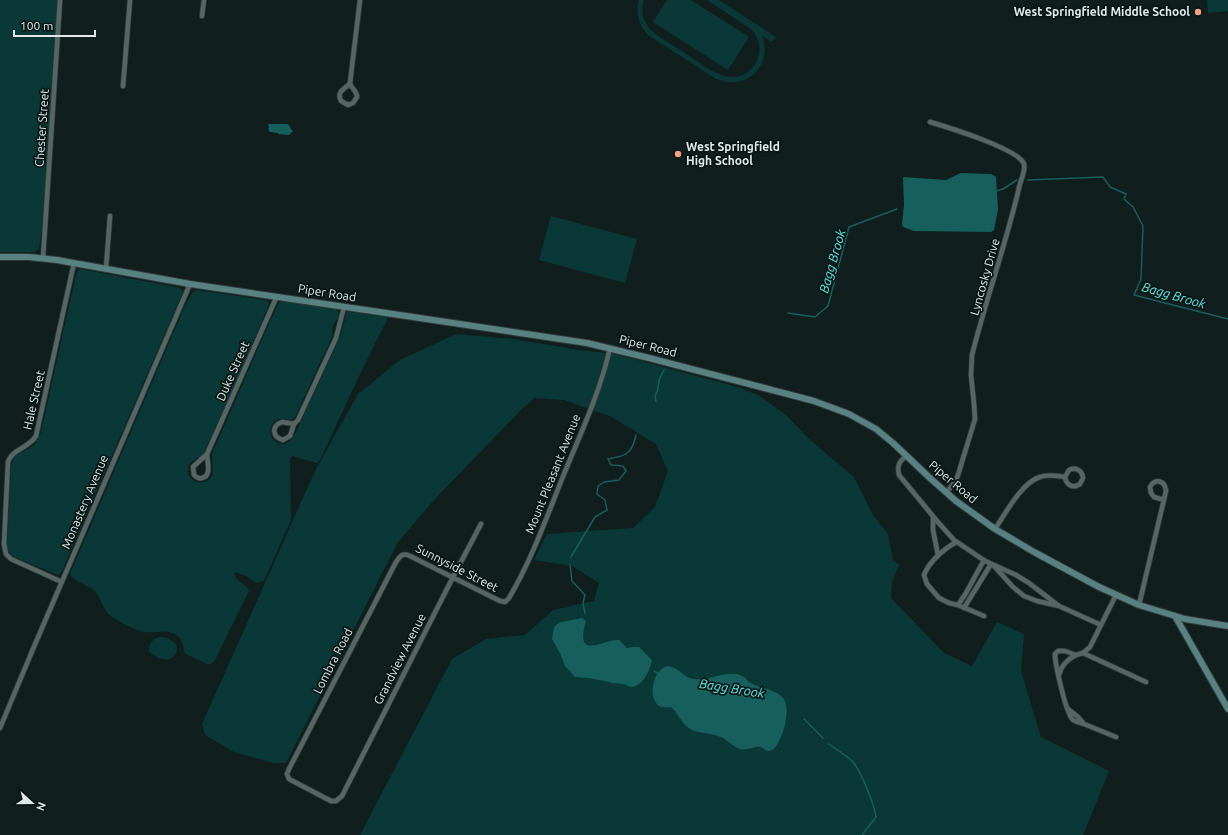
<svg xmlns="http://www.w3.org/2000/svg" width="1228" height="835" viewBox="0 0 1228 835" font-family="Ubuntu,sans-serif">
  <style>
    .green { fill: #093836 }
    .water { fill: #165f5d }
    .lines { fill: none; stroke-linecap: round; stroke-linejoin: round }
    .stream { stroke: #165f5d; stroke-width: 1.5 }
    .street-casing { stroke: #313a39; stroke-width: 6 }
    .secondary-casing { stroke: #313a39; stroke-width: 8 }
    .street { stroke: #566665; stroke-width: 4.5 }
    .secondary { stroke: #588281; stroke-width: 6 }
    .poi-dot { fill: #f2a081; stroke: #081515; stroke-width: 1.5 }
    .labels { text-anchor: middle; stroke-width: 3.5; stroke-linejoin: round; paint-order: stroke }
    .poi-label { font-size: 12px; font-weight: bold; fill: #e0e9e8; stroke: #081515; text-anchor: end }
    .street-label { font-size: 12px; fill: #e0e9e8; stroke: #081515 }
    .water-label { font-size: 13px; font-style: italic; fill: #63e7e2; stroke: #081515 }
  </style>
  <rect width="100%" height="100%" fill="#101f1e"/>
  <path class="green" d="M0,0h58l-15,222 -4,27 -4,3h-35z
    M639,0h5c-4,11 -1,22 7,30 10,9 23,16 34,23 17,11 42,34 63,19 5,-4 9,-9 10,-15 4,-10 0,-21 -7,-28l-44,-29h12l57,37 -4,5 -10,-6c12,32 -20,58 -49,41l-65,-42c-9,-10 -13,-22 -9,-35z
    M667,0h24l58,37 -21,33 -75,-48z
    M1207,0h21v11l-20,2z
    M551,216l86,23 -12,44 -86,-23z
    M80,269l100,19 2,3v3l-120,277 -4,4 -46,-19 -4,-6 -1,-4 4,-78c3,-18 10,-13 22,-22 4,-4 6,-9 8,-14l35,-157 2,-4z
    M197,290l68,10 2,1 2,3 -33,79 -33,71c-6,6 -17,7 -15,19 2,5 4,7 9,9 6,1 13,-1 16,-8l-1,-20 55,-126 12,-26 4,-1 53,8 3,4 -1,6c-5,3 -7,11 -5,16l-38,82 -4,3 -13,-1c-18,11 -1,33 12,22 2,-2 4,-6 6,-9l44,-95 7,-25h3l37,5v3c-24,46 -45,93 -67,140l-3,3 -25,-7 -2,3 1,61 -27,61 -8,2 -10,-7 -11,-4 -1,2c3,8 12,10 15,17l-34,69c-2,4 -4,4 -8,4l-21,-10c-4,-5 -2,-12 -7,-17 -11,-10 -22,-3 -35,-5 -6,0 -28,-12 -33,-16 -9,-6 -9,-17 -16,-25 -7,-6 -21,-9 -25,-17l115,-268 7,-13z
    M456,334l57,5 66,11 36,4 122,33 21,8 28,20 23,24 45,38 19,38 15,19 5,26 6,5 -7,16 -1,17 53,55 28,13 25,-44 27,12 -3,37 20,66 68,34 -26,64h-723l92,-176 34,-20 39,-4 28,-25 41,-9 5,-18 -27,-17 -38,-6 13,-26 86,-6 22,-21 13,-36 -12,-27 -44,-27 -48,-17 -30,-2 -14,13 -86,89 -36,42 -112,221h-12l-40,-11 -29,-17 -3,-11 114,-255 42,-75 42,-34z
    M160,637l8,1 8,6c5,18 -16,20 -27,7 0,-8 4,-13 11,-14z"/>
  <path class="water" d="M269,124h18l2,1 2,4 2,2 -4,4 -11,-1v-1l-8,-1 -2,-3 1,-1 -1,-3z
    M961,173l30,1 5,3 2,32 -4,21 -3,2 -77,-1 -11,-4 -1,-3 2,-19 -1,-28 43,3z
    M582,618l4,3c-12,41 17,18 33,19l8,8 5,-1h7l11,11 2,3c-3,11 -9,25 -21,26l-8,-3 -11,-1 -7,-2 -17,-3 -13,-1 -10,-11 -5,-13 -8,-14 2,-11 3,-4 4,-2z
    M667,666c14,2 15,11 27,13 12,2 24,-5 36,-5 5,-1 10,0 14,3 3,2 4,5 7,6 10,6 24,6 32,15 6,7 3,20 2,27 -2,7 -8,28 -18,26 -4,-2 -5,-5 -11,-4 -6,1 -12,4 -18,1 -7,-3 -12,-10 -20,-12 -10,-4 -21,-2 -29,-8 -8,-5 -11,-15 -18,-21 -4,0 -9,1 -12,-1 -12,-9 -6,-36 8,-40z"/>
  <g class="lines">
    <path class="stream" d="M1028,180l75,-3 7,10 16,7 -2,5 9,8 10,19 -2,53 -7,16 94,24
      M996,191l7,-2 14,-9
      M788,313l27,4 13,-11 21,-79 48,-18
      M656,401l-1,-5 3,-7 1,-9 5,-10
      M571,557l24,-40 12,-7 -2,-10 -8,-6 1,-8 6,-4 15,-2 7,-9 -3,-5 -12,-1 -3,-6c18,-3 24,-5 28,-24
      M570,564l2,17 13,14 -2,8 2,11
      M654,671l5,3
      M804,719l19,19
      M829,744c7,5 20,13 25,19 8,12 20,40 22,54l-14,18"/>
    <defs>
      <path id="street" d="M202,16l2,-16
        M350,83l10,-83
        M350,83c1,6 7,7 7,14l-4,6 -5,2 -7,-4c-5,-11 4,-11 9,-18z
        M123,86l7,-86
        M930,122c17,5 89,27 94,42 2,7 -4,17 -5,24 -13,56 -33,111 -47,167l-1,20 3,29 1,15 -17,56 -3,7 -9,11
        M43,258l17,-258
        M106,269l4,-53
        M282,422l12,2 -4,12 -7,4c-11,-3 -12,-14 -1,-18z
        M294,424l4,-4 38,-82 8,-31
        M207,454l70,-158
        M207,454c0,8 5,22 -5,24 -3,1 -6,-1 -8,-3l-1,-8z
        M906,456c-7,6 -9,9 -7,19l38,46 17,19 31,21 31,14 13,8 30,23
        M933,517v13l5,25
        M481,524l-28,53 -111,219 -6,5h-5l-42,-22 -2,-5 2,-5 107,-207c4,-6 7,-10 14,-6l90,45 5,1 4,-4c22,-37 37,-79 53,-119 17,-42 38,-86 48,-131
        M995,529c10,-15 27,-47 45,-52 8,-3 17,-1 25,0 1,8 8,12 15,7l3,-6c-1,-8 -7,-11 -14,-8l-4,7
        M956,542c-13,8 -26,18 -32,33l3,9 12,14 10,5 9,2 26,11
        M994,566l19,21 11,9 13,5 22,5 42,19
        M62,582l-51,-23 -5,-5 -2,-10 4,-82c4,-13 21,-14 28,-26l38,-173
        M958,605l8,-12 18,-33
        M1139,605l27,-114c-1,-11 -11,-13 -16,-4l1,6 3,4 10,3
        M964,608l27,-44
        M1083,653l63,29
        M1059,675c2,-9 9,-16 17,-20
        M1068,709l10,8 6,7c-3,-1 -8,-2 -11,-4 -7,-6 -18,-56 -18,-66l3,-3h7l11,4 7,-2 7,-6 26,-52
        M1084,724l32,13
        M0,728l33,-79 157,-365"/>
      <path id="secondary" d="M0,257h29l28,3 133,24 223,33 174,26 62,15 165,43 35,13 27,15 17,14 38,36 25,22 39,28 39,23 65,35 40,18 46,14 43,7
        M1175,616l53,93"/>
    </defs>
    <use href="#street" class="street-casing"/>
    <use href="#secondary" class="secondary-casing"/>
    <use href="#street" class="street"/>
    <use href="#secondary" class="secondary"/>
  </g>
  <g class="poi-dot">
    <circle cx="1198" cy="12" r="4"/>
    <circle cx="678" cy="154" r="4"/>
  </g>
  <g class="labels">
    <g class="poi-label">
      <text x="1190" y="16">West Springfield Middle School</text>
      <text x="686" y="151" text-anchor="start">West Springfield<tspan x="686" dy="14">High School</tspan></text>
    </g>
    <g class="street-label">
      <text transform="translate(42 128) rotate(-86)" y="4">Chester Street</text>
      <text transform="translate(985 277) rotate(-74)" y="4">Lyncosky Drive</text>
      <text transform="translate(327 293) rotate(9)" y="4">Piper Road</text>
      <text transform="translate(648 346) rotate(14)" y="4">Piper Road</text>
      <text transform="translate(233 371) rotate(-66)" y="4">Duke Street</text>
      <text transform="translate(34 400) rotate(-77)" y="4">Hale Street</text>
      <text transform="translate(553 474) rotate(-68)" y="4">Mount Pleasant Avenue</text>
      <text transform="translate(953 482) rotate(40)" y="4">Piper Road</text>
      <text transform="translate(85 502) rotate(-67)" y="4">Monastery Avenue</text>
      <text transform="translate(457 568) rotate(27)" y="4">Sunnyside Street</text>
      <text transform="translate(400 659) rotate(-63)" y="4">Grandview Avenue</text>
      <text transform="translate(333 661) rotate(-63)" y="4">Lombra Road</text>
    </g>
    <g class="water-label">
      <text transform="translate(832 261) rotate(-74)" y="5">Bagg Brook</text>
      <text transform="translate(1174 295) rotate(16)" y="5">Bagg Brook</text>
      <text transform="translate(732 688) rotate(9)" y="5">Bagg Brook</text>
    </g>
  </g>
  <g transform="translate(32 803) rotate(111)" stroke="#081515" stroke-width="3" paint-order="stroke">
  <path d="M0-3L7 15L0 10L-7 15Z" fill="#e0e9e8"/>
  <text y="-6" font-size="11" font-weight="bold" text-anchor="middle" fill="#e0e9e8">N</text>
  </g>
  <path d="M14 30v6h81v-6" fill="none" stroke="#e0e9e8" stroke-width="2"/>
  <text x="20" y="30" font-size="12" fill="#e0e9e8" stroke="#081515" stroke-width="3" paint-order="stroke">100 m</text>
</svg>
